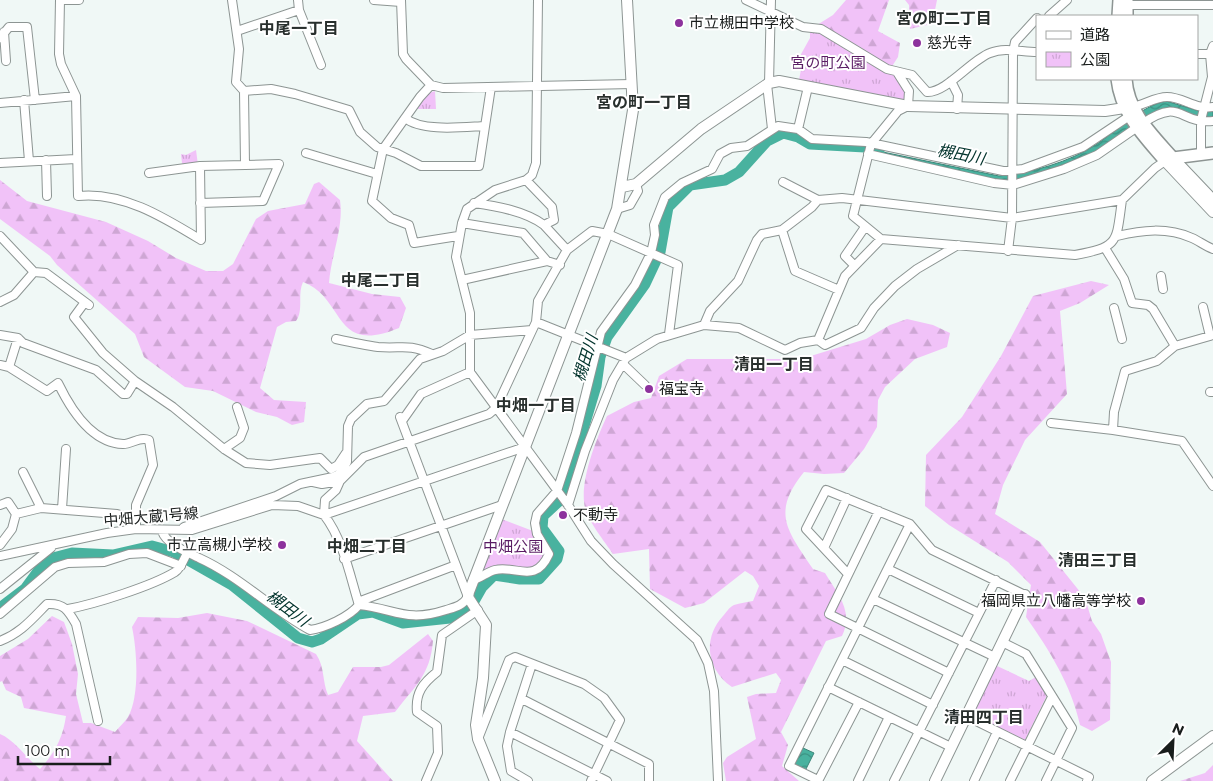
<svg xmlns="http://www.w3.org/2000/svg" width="1213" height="781" viewBox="0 0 1213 781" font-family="Montserrat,'Noto Sans JP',sans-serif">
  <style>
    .forest { fill: url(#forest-firs) }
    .park { fill: url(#park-tufts) }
    .water { fill: url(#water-waves); stroke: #3b8578 }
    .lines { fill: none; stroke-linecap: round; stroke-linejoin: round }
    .river { stroke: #49b29f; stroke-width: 11 }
    .street-casing { stroke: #8d9593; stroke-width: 10 }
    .secondary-casing { stroke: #8d9593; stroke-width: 12 }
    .primary-casing { stroke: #8d9593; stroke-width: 14 }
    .street { stroke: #fff; stroke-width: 8 }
    .secondary { stroke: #fff; stroke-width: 10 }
    .primary { stroke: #fff; stroke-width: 11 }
    .poi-dot { fill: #8d329d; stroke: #fff; stroke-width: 2 }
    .labels { text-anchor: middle; stroke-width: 4; stroke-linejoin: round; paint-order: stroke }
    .poi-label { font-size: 15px; fill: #191d1c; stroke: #fff; text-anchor: start }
    .park-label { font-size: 15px; fill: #5a1c64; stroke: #fff }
    .street-label { font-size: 15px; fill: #191d1c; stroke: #fff }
    .neighbourhood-label { font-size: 16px; font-weight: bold; fill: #282f2d; stroke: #fff }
    .water-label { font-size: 16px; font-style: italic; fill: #00322b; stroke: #fff }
  </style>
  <defs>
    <pattern id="forest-firs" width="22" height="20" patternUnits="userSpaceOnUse" patternTransform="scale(1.25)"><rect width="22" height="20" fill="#f1c2f8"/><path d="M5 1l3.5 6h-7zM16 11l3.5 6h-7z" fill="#cea6d4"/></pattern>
    <pattern id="park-tufts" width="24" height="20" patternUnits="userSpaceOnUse" patternTransform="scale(1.25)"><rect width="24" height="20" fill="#f1c2f8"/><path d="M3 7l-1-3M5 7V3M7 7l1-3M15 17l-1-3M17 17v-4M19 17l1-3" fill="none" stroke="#cea6d4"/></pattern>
    <pattern id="water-waves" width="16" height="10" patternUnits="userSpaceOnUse" patternTransform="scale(1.25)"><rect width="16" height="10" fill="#49b29f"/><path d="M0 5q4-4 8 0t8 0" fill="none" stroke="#3c9081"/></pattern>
  </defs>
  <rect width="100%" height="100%" fill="#f0f8f6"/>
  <path class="forest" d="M846,0h43l-11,31 22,12 -2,14 -11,17 -71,-39 1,-10 16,-10z
    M905,0h32l-3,15 -7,10 -17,4 -1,-24z
    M0,180l27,21 79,21 42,19 28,17 30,13h17l10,-7 23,-45 12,-8 37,-7 9,-20 5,-2 21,18c4,28 -9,55 -11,83l43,11 28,3 6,11 -7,20c-67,28 -53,-30 -96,-46 -6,13 1,28 -7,39l-10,1 -9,5 -17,61 14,12 32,2 -2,20 -12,3 -15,-8 -21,-5 -43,-21 -28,-4 -41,-30 -9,-23 -78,-69 -7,-9 -50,-37z
    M1091,281l18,4 -29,18 -20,8 7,83 -42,46 -22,45 -8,29 45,28 45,56 7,23 9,13 10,28 -1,58 -18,11 -12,-6c-9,-40 -30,-74 -54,-108l5,-32 -23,-23 -59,-37 -24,-19 1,-51 36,-38 39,-61 32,-60z
    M907,319l26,6 17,8 -3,14 -32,12 -30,28 -7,13 -1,27 -13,22 -20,24 -20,1 -20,-2c-33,41 -17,58 9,97l12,4c13,22 29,38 17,63l-16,5 -45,91 7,13 -6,21 17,15h-73l-3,-18 4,-6 29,-18 -9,-42 9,-3 20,-1 5,-13 -5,-7 -44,14c-25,-17 -30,-48 -9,-71 3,-3 6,-9 11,-11 6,-2 13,-3 19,-4l6,-15 -6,-10 -8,-5 -41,32 -19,5 -35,-19 -1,-40 -36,5c-8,-12 -25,-33 -28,-46 -6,-26 11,-68 22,-92l27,-14 17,-4 8,-22 28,-17h114l65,-20 24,-14z
    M207,613l40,8 69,33c9,13 6,27 12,41l10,-3 15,-25h28l8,-2 39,-31 5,7c-3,34 -17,44 -38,71l-32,4 -6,25 36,40h-393v-47c15,6 27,25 40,35 15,-16 23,-32 26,-53l-42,-8 -3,-11 -15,-7 -4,-9 -2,1v-26l28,-17 24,-23 12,6 8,22 6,30 -2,20 7,29h8l24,9c4,-5 10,-10 13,-15 12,-21 9,-67 4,-90l6,-10 40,1z
    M1213,765v16h-33l25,-8z"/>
  <path class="park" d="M810,31l11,1 75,43 10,18v10l-107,-23 4,-21 -3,-3 10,-18z
    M435,91l1,18h-21l14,-16z
    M196,150l2,15 -13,2 -3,-4 -1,-9 5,1z
    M499,518l34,13 14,23 -2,5 -12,10 -53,7z
    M995,665l34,16 7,-4 11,18 -22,45 -54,-26z"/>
  <path class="water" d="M1166,101l33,10h14v8l-17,-1 -27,-10 -7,2 -13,5 -59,40 -65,23 -17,2 -15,-1 -120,-26v-3l126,26c32,-3 71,-14 98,-32 22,-15 43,-37 69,-43z
    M803,748l11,5 -9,18 -11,-6z"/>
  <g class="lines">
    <path class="river" d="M0,608l25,-19 14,-19 14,-12 19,-5 41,2 39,-9 22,6 58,33 66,53 14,4 9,-3 37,-25 15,-2 30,11 47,-5 19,-8 13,-23 12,-12 26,4h19l18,-20 2,-8 -17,-23 1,-12 15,-14 11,-26 27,-90 4,-29 7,-20 38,-53 15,-32 8,-45 22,-22 35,-5 14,-8 28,-31 16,-8 15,4 12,7 55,3 14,5"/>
    <defs>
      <path id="street" d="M79,0h-19l-1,54 2,10 15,32 2,100c44,-5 87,22 123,44l-1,-74 45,-1 -1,-74 -8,-9 3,-33 -7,-49
        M298,0l1,10 22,55
        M374,0l27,2
        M401,0l2,54 3,5 25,26 12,3 189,-4
        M538,0l-2,163 -4,12 -6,5 -31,10 -28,19 -5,14 -6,34 14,56v59l98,133 23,36 22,23 84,76 11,23 6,28 4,90
        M746,0l57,27 18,2 66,40 25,6 15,17c19,1 44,-32 63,-39 15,-6 31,-1 47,-1
        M1127,5h86
        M1049,16l18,-16
        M237,31l62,-21
        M4,32l2,29
        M0,38l9,-11h18l8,73
        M1197,54h16
        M897,72l12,19 -1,15 -10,5 -27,33 -18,72 28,23 194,16c45,-8 41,-13 47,-55
        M951,81l7,14 -1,14
        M769,83l2,-83
        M767,84l5,45
        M431,85l-11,12 -37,52 -11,52 19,17 18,7 5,18 44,-7
        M244,91l27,-2 24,5 54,16 11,22 17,15 19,6 25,13h58l12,-79
        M24,100l5,61
        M0,103l76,-7
        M1132,107c12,-2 23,-10 35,-10 16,0 29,13 46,10
        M405,118c17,14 58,9 80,8
        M1143,123c39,-26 35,1 70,-2
        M798,129l10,-42
        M306,153l71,21
        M868,154l126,29 19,2 51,-16 33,-14 39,-27
        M1201,154v-34l11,-43 -2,-23 3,-8
        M46,160l1,36
        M0,163l76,-4
        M149,173l51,-7
        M783,182l35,18
        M200,203l63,-2 16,-37 -34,1
        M474,203c23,3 51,8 70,22l10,-5 -2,-13 -26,-27
        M617,209l13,-4 8,-14 -2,-7
        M462,223l61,10 24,28
        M544,225l23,25
        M782,230l13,41 44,19
        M0,236l34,36
        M1117,236c25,-6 50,-9 75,2 7,3 13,8 21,11
        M1105,248l19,31 8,24 16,2 5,4 22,37
        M1008,251l4,-33 1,-166 2,-10 22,-24
        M854,265l-9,-9 20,-29
        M34,272l12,1 43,32
        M1161,276l2,13
        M462,280l85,-19 13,4
        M0,302l14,-7 20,-23
        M85,302l-11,15 29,36 32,28
        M1203,307l7,29 -35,10 -18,15 -32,10 -11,41 -1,18 69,11 31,45
        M1114,308l8,31
        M536,322l90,36
        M704,325l6,-14 28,-30 19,-41 5,-6 20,-4 30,-23 6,-7 24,-2 170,20 110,-18 33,-32 10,-7
        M0,335l18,3 5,5 73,27 27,24h4l8,-13 38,26 51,42 22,14 24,2 50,-7 11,11 7,-4 8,-12
        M336,339c14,3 28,6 42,8 25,2 28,-4 54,7
        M818,340l27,-64 36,-37
        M623,364l22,21
        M0,365l9,2 38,24 11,-8c12,25 33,60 65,61 9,0 17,-8 26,-4l4,25 -17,40v24
        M9,367l9,-29
        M1210,392h3
        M402,421l19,-27 49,-22
        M1051,423l62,7
        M224,449l16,-11 4,-10 -7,-21
        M23,472l18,36
        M340,481l-4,9 -11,10 -1,15c19,24 26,61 35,90
        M313,482l9,2 18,-3 24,-24 125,-43 7,-6 40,-86 2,-21 29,-51 25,-19 16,3 70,31 -9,69
        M0,505l8,-3 8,12 -4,15 -12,16
        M568,505l17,-54 28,-71 13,-22 31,-19 47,-14 35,3 46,22 15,-7 18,-3 7,5 36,-17 13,-20 21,-22 22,-17 41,-24
        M62,509l4,-60
        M879,511l-50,103 120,59
        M16,514l25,-6 76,6 9,3 10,12
        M184,527l92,-31 24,-12 33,-7 6,-3 8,-12 1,-36 3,-7 16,-15 17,-3 36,-42 23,-8 27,-16 62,-5
        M162,531c4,13 25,21 37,27 40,18 72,51 111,72 15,-2 39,-13 49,-25
        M824,548l23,-50
        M0,556l107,-23 29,-4 56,1 80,-25 26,1 26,9 201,-68
        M344,559l158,-54
        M888,569l91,44
        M848,574l-42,-45 20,-39 84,34 22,26 93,45
        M473,580c8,-2 14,-8 22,-10 22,-5 40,15 54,-16l-12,-20 -2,-11 2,-9 20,-23 19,-58 25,-101 34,-47 16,-32 4,-18 -1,-10 11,-28 17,-14 30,-14 8,-15 11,-6 16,-2 31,-20 20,3 14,10 54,3 137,29 20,-2 60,-22 45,-30
        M0,589l51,-41
        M873,599l122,58
        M358,602l98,-37
        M359,605c37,4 47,18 87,5 10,-3 16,-4 22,-13l-68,-180
        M68,609c27,-5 84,-23 107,-37 6,-4 9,-13 12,-19
        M0,614l55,-47 13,-4 36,-1 25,-8 18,-1 34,13
        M0,641c21,-8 32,-22 47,-37 17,-1 21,6 29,20l22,97
        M1002,642l24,12 46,74 -26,53
        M842,660l91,45
        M828,687l123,60
        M522,699l127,65v17
        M966,716l123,61 -2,4
        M510,732l97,49
        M478,739l31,-79 6,-3 69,27 20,14 16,22 -29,61
        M818,780l-29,-14 121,-242
        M426,781l12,-28 -1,-27 -20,-14c-2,-19 6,-29 20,-40l5,-37 36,-25
        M528,781l-17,-10 -4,-25 3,-14 22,-68
        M818,781l41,-79
        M858,781l31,-64
        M894,781l102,-201
        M974,781l23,-49
        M1010,781l42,-84"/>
      <path id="secondary" d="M1173,158l40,42
        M1165,161l48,51
        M622,187l14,-3 65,-55 68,-46 10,-2 129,25 197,5 26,-4
        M495,781l-17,-42 -2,-14 7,-47 3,-53 -18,-28 1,-5 148,-383 16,-99 -6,-110
        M935,781l90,-186
        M1152,781l61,-45"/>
      <path id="primary" d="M1118,16l1,-16
        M1127,16v-16
        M1117,79c4,35 26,56 48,82l8,-3 40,-5
        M1126,79c2,33 26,55 47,79"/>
    </defs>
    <use href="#street" class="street-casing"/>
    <use href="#secondary" class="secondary-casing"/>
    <use href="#primary" class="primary-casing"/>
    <use href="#street" class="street"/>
    <use href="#secondary" class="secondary"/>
    <use href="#primary" class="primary"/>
  </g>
  <g class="poi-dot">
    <circle cx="679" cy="23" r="5"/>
    <circle cx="917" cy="43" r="5"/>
    <circle cx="649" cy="389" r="5"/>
    <circle cx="563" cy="515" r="5"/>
    <circle cx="282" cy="545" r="5"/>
    <circle cx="1141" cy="601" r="5"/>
  </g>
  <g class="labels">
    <g class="poi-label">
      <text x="689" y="28">市立槻田中学校</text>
      <text x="927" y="48">慈光寺</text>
      <text x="659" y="394">福宝寺</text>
      <text x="573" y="520">不動寺</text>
      <text x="272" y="550" text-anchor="end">市立高槻小学校</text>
      <text x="1131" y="606" text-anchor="end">福岡県立八幡高等学校</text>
    </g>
    <g class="park-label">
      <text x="828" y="68">宮の町公園</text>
      <text x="513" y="552">中畑公園</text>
    </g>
    <g class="street-label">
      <text transform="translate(151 517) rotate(-5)" y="5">中畑大蔵1号線</text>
    </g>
    <g class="neighbourhood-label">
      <text x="944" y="24">宮の町二丁目</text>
      <text x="299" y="34">中尾一丁目</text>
      <text x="644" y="108">宮の町一丁目</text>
      <text x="381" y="286">中尾二丁目</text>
      <text x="774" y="370">清田一丁目</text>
      <text x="536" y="411">中畑一丁目</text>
      <text x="367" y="552">中畑二丁目</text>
      <text x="1098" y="566">清田三丁目</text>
      <text x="984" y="723">清田四丁目</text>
    </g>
    <g class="water-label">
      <text transform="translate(961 154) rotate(11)" y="6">槻田川</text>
      <text transform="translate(585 358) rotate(-73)" y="6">槻田川</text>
      <text transform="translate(288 608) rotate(37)" y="6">槻田川</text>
    </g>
  </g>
  <rect x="1036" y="15" width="162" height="65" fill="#ffffff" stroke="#a3a5a4"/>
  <rect x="1046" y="31" width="25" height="8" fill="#ffffff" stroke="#a3a5a4"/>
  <text x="1080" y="40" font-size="15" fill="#191d1c">道路</text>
  <rect x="1046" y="52" width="25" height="15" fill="url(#park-tufts)" stroke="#a3a5a4"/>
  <text x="1080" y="65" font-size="15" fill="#191d1c">公園</text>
  <g transform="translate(1173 741) rotate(24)" stroke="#ffffff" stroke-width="4" paint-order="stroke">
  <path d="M0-4L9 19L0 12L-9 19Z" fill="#191d1c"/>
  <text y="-8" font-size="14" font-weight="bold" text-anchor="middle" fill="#191d1c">N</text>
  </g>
  <path d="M18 756v8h92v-8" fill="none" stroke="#191d1c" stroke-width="2.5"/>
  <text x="25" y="756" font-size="15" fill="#191d1c" stroke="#ffffff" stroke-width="4" paint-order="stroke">100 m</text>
</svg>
